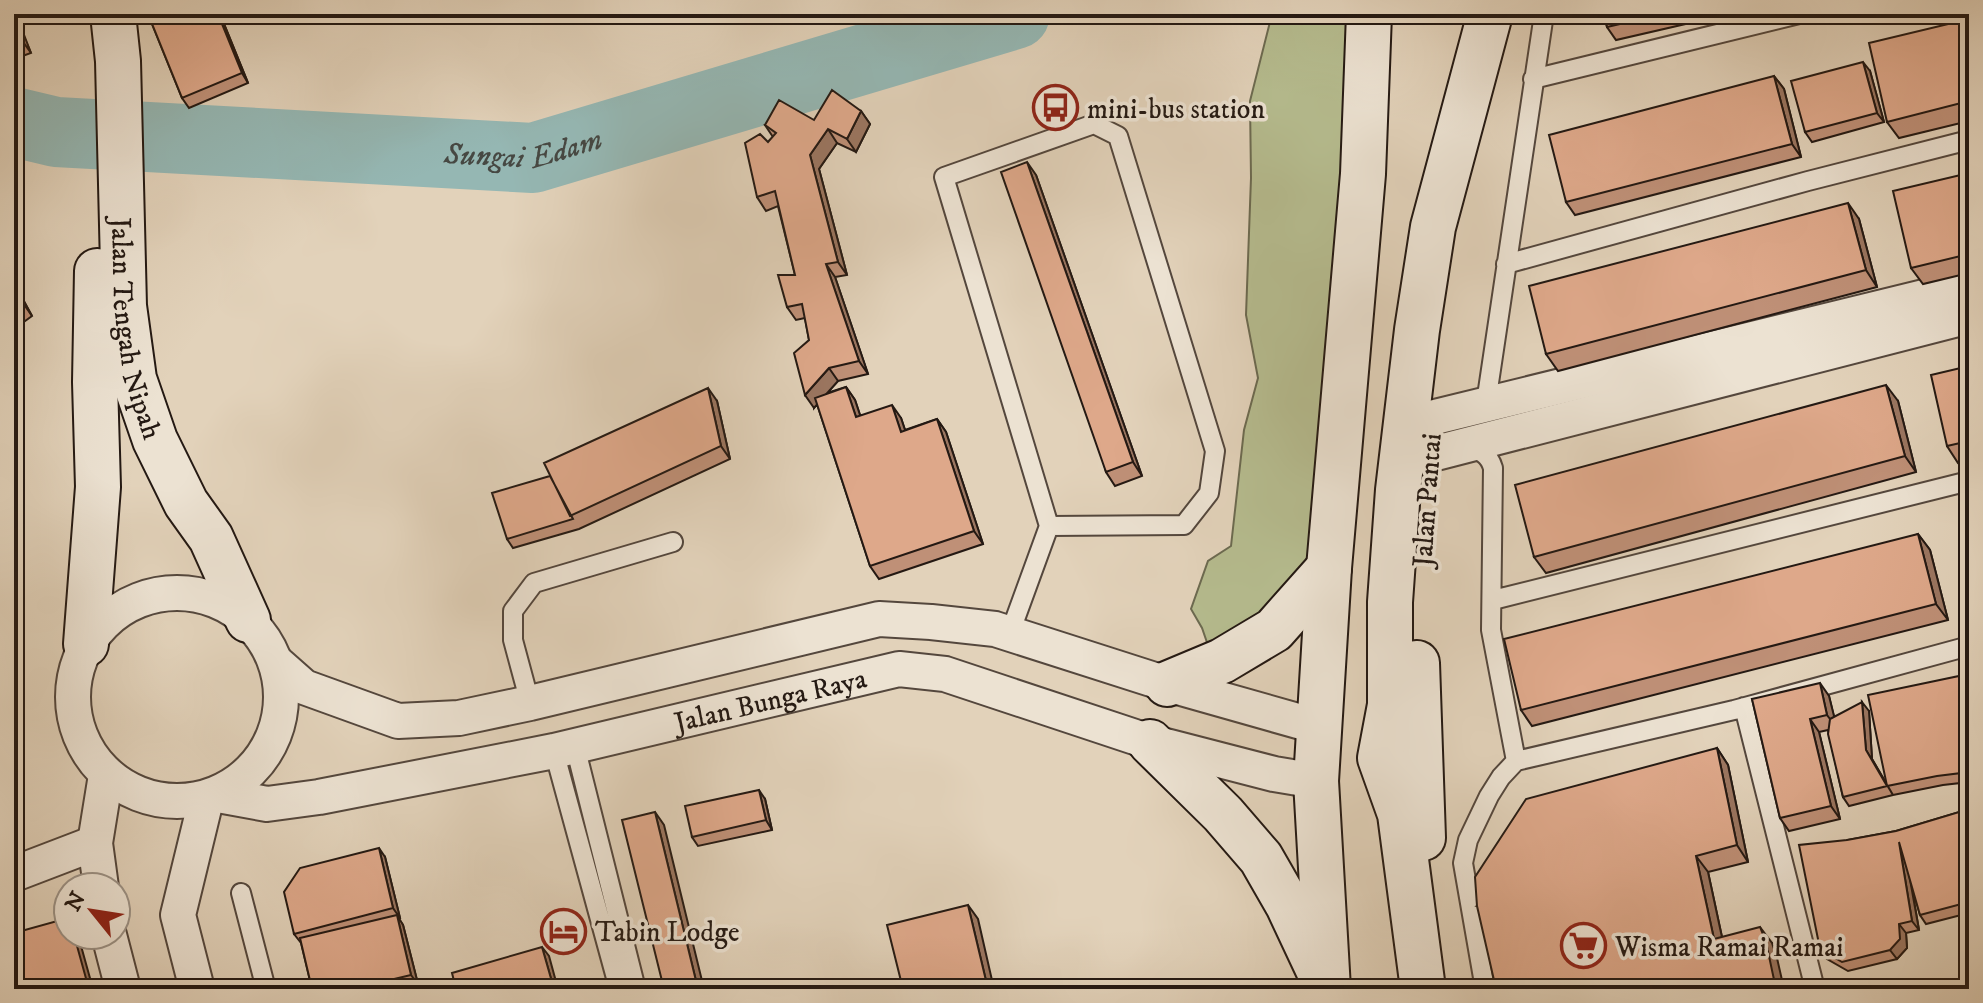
<svg xmlns="http://www.w3.org/2000/svg" width="1983" height="1003" viewBox="0 0 1983 1003" font-family="'IM FELL DW Pica',serif">
  <style>
    .green { fill: #b5bb8e; stroke: #6c6a50; stroke-width: 2 }
    .lines { fill: none; stroke-linecap: round; stroke-linejoin: round }
    .river { stroke: #95b7b3; stroke-width: 70 }
    .lane-casing { stroke: #54473d; stroke-width: 22 }
    .street-casing { stroke: #54473d; stroke-width: 38 }
    .secondary-casing { stroke: #241913; stroke-width: 48 }
    .lane { stroke: #ece2d2; stroke-width: 18 }
    .street { stroke: #ece2d2; stroke-width: 34 }
    .secondary { stroke: #ece2d2; stroke-width: 44 }
    .wall { fill: #bf9077; stroke: #241913; stroke-width: 2 }
    .shaded-wall { fill: #9b7661; stroke: #241913; stroke-width: 2 }
    .building { fill: #dea88a; stroke: #241913; stroke-width: 2 }
    .labels { text-anchor: middle; stroke-width: 7; stroke-linejoin: round; paint-order: stroke }
    .poi-label { font-size: 28px; fill: #241913; stroke: #ece2d2; text-anchor: start }
    .street-label { font-size: 28px; fill: #241913; stroke: #ece2d2 }
    .water-label { font-size: 30px; font-style: italic; fill: #464843; stroke: #ece2d2 }
  </style>
  <rect width="100%" height="100%" fill="#e2d2ba"/>
  <filter id="stains"><feTurbulence type="fractalNoise" baseFrequency=".0025" numOctaves="4"/><feColorMatrix values="0 0 0 0 .2 0 0 0 0 .09 0 0 0 0 .02 0 0 0 .5 -.17"/></filter>
  <radialGradient id="worn" r=".72"><stop offset=".6" stop-color="#630" stop-opacity="0"/><stop offset="1" stop-color="#630" stop-opacity=".3"/></radialGradient>
  <path class="green" d="M1272,14h85l-38,550 -108,90 -9,-26 -11,-19 17,-48 23,-15 13,-116 14,-52 -12,-63 5,-137 -1,-77z"/>
  <g class="lines">
    <path class="river" id="s1" d="M14,122l42,10 477,26 482,-144"/>
    <defs>
      <path id="lane" d="M1533,79l266,-65
        M1506,264l302,-83 161,-41
        M1486,403l58,-389
        M1466,447c14,3 23,7 27,21l-2,162 25,131
        M1493,600l476,-119
        M1010,633l39,-107 -105,-349 150,-53 24,12 97,315 -6,42 -25,32 -135,1
        M530,703l-17,-63v-29l21,-28 139,-41
        M1744,707l71,282
        M575,746l61,243
        M554,751l65,238
        M241,893l25,96
        M1485,989l-22,-126 5,-23 21,-44 12,-19 15,-16 218,-51 235,-64"/>
      <g id="street">
        <path d="M1431,418l538,-132"/>
        <path d="M1428,455l541,-139"/>
        <circle cx="177" cy="697" r="104"/>
        <path d="M278,664l26,23 94,34 61,-3 71,-15 349,-84 52,3 64,7 172,55 152,43"/>
        <path id="s2" d="M218,795l49,9 52,-7 235,-46 345,-82 46,5 205,68 124,32 42,7"/>
        <path d="M14,874l81,-31"/>
        <path d="M101,887l-6,-44 11,-68"/>
        <path d="M109,935l14,54"/>
        <path d="M197,989l-19,-74 28,-115"/>
      </g>
      <g id="secondary">
        <path id="s3" d="M113,14l5,47 6,245 10,73 21,61 31,63 25,35 37,82"/>
        <path d="M86,644l12,-157 -3,-105 2,-111"/>
        <path d="M1417,663l6,175"/>
        <path d="M1167,684l55,-23 52,-31 55,-62"/>
        <path d="M1150,742l73,72 38,44 27,47 30,64"/>
        <path d="M1328,989l-12,-208 13,-213 34,-394 6,-160"/>
        <path d="M1423,989l-23,-175 -20,-56 10,-53v-103l8,-112 19,-160 16,-103 57,-213"/>
      </g>
    </defs>
    <use href="#lane" class="lane-casing"/>
    <use href="#street" class="street-casing"/>
    <use href="#secondary" class="secondary-casing"/>
    <use href="#lane" class="lane"/>
    <use href="#street" class="street"/>
    <use href="#secondary" class="secondary"/>
  </g>
  <path class="wall" d="M14,14l17,39 -17,6z
    M148,14h72l28,69 -59,25 -7,-10z
    M1604,14h125l-113,26 -9,-13z
    M1969,19v102l-70,17 -12,-16z
    M1870,71l14,51 -72,20 -7,-10z
    M1774,76l10,13 17,68 -226,58 -9,-13z
    M861,111l9,13 -14,28 -19,-9 -18,26 28,106 -12,2 33,97 -30,7 -11,12 19,-6 9,13 5,15 41,3 4,12 32,-11 9,13 37,112 -104,35 -9,-13 -53,-162 -3,4 -5,-68 -4,-22 -9,2 -9,-13 8,-32 -17,-69 -12,5 -9,-14 11,-55 5,-5 -8,-12 49,-5z
    M1969,173v100l-46,11 -12,-16z
    M1036,175l106,301 -27,10 -9,-14z
    M1859,219l18,68 -319,84 -12,-17z
    M14,284l18,32 -18,13z
    M1969,366v94l-11,3 -11,-17z
    M717,401l13,58 -151,70 -66,19 -6,-9 43,-63z
    M1898,401l18,71 -370,101 -12,-16z
    M1918,534l12,16 18,70 -416,106 -11,-16z
    M1966,685l3,14v83l-26,3 -50,10 -44,11 -6,-9 -15,-67 -9,2 21,87 -51,12 -9,-13 -28,-119 77,-3 5,21 35,-6 3,48 14,24z
    M1717,748l11,17 20,97 -40,10 14,65 50,6 5,15 -300,-52z
    M765,799l7,31 -74,16 -6,-9z
    M1969,809v104l-43,11 -6,-9 -9,-32 8,47 -13,3 1,15 -10,11 -49,12 -21,-12 -7,-10 27,-109 49,-9z
    M385,857l15,61h-2l5,7 15,59 -21,5h-85l-11,-46 -7,-9z"/>
  <path class="shaded-wall" d="M14,14h2l15,39 -10,-14 -7,-19z
    M218,14h2l28,69 -6,-10z
    M1863,62l7,9 14,51 -7,-9z
    M1774,76l10,13 17,68 -9,-13z
    M861,111l9,13 -14,28 -9,-13z
    M828,129l9,14 -18,26 28,106 -9,-13 -28,-107z
    M1027,162l9,13 106,301 -9,-14z
    M1848,203l11,16 18,68 -11,-17z
    M826,264l9,13 33,97 -9,-13z
    M14,284l3,4 15,28 -9,-13z
    M829,368l9,13 -24,27 -9,-13z
    M1886,385l12,16 18,71 -11,-16z
    M846,387l9,13 10,30 -9,-13z
    M708,388l9,13 13,58 -9,-13z
    M892,405l9,13 9,27 -9,-13z
    M937,419l9,13 37,112 -9,-13z
    M1918,534l12,16 18,70 -12,-16z
    M1959,676l7,9 3,14v20z
    M1820,683l9,13 8,32 -10,-13z
    M1862,702l7,9 3,48 21,36 -27,-45z
    M1810,719l9,13 21,87 -9,-13z
    M1717,748l11,17 20,97 -11,-17z
    M759,790l6,9 7,31 -6,-10z
    M655,812l9,13 40,164h-6z
    M1899,842l6,9 14,79 -7,-9z
    M379,848l6,9 15,61 -7,-10z
    M1696,856l12,16 18,84 -12,-17z
    M968,905l10,14 16,70h-6z
    M397,915l6,10 15,59 -7,-9z
    M1899,924l7,9 1,15 -10,11 -7,-9z
    M1760,927l12,16 5,15 7,31h-8z
    M74,935h4l15,54h-11z
    M542,947l7,9 9,33h-4z
    M14,974l4,15h-4z"/>
  <path class="building" d="M148,14h70l24,59 -60,25z
    M1604,14h59l-56,13z
    M1969,19v82l-82,21 -18,-79z
    M14,20l7,19 -7,3z
    M1863,62l14,51 -72,19 -14,-51z
    M1774,76l18,68 -226,58 -17,-67z
    M832,90l29,21 -14,28 -19,-10 -18,26 28,107 -12,2 33,97 -30,7 -24,27 -11,-42 15,-13 -7,-36 -15,3 -9,-32h17l-20,-84 -18,6 -12,-54 15,-9 8,8 8,-9 -11,-8 14,-25 35,20z
    M1027,162l106,300 -27,10 -105,-300z
    M1969,173v81l-58,14 -18,-77z
    M1848,203l18,67 -320,84 -17,-68z
    M14,286l9,17 -9,6z
    M1969,366v75l-22,5 -16,-71z
    M1886,385l19,71 -371,101 -19,-72z
    M846,387l10,30 36,-12 9,27 36,-13 37,112 -104,35 -55,-168z
    M708,388l13,58 -151,70 -26,-53z
    M550,476l23,43 -66,20 -15,-46z
    M1918,534l18,70 -415,106 -17,-71z
    M1959,676l10,43v53l-32,4 -50,10 -19,-91z
    M1820,683l7,32 -17,4 21,87 -51,12 -28,-119z
    M1862,702l4,48 21,36 -44,11 -15,-63 2,-15z
    M1717,748l20,97 -41,11 18,83 46,-12 6,15 10,47h-280l-19,-83 -2,-29 51,-78z
    M759,790l7,30 -74,17 -7,-31z
    M1969,809v93l-49,13 -21,-73 13,79 -13,3 1,15 -10,11 -48,12 -22,-13 -21,-104 48,-5 49,-9z
    M655,812l43,177h-34l-42,-169z
    M379,848l14,60 -99,26 -10,-42 16,-24z
    M968,905l20,84h-85l-16,-64z
    M397,915l14,60 -59,14h-40l-12,-51z
    M68,918v17h6l13,47 -5,7h-58l-10,-37v-19z
    M542,947l12,42h-98l-4,-16z"/>
  <defs>
    <symbol id="bus-ring" viewBox="-11 -11 22 22"><circle r="9.5" fill="#ece2d2" stroke="#8f2418" stroke-width="1.5"/><path d="M-5-6H5V4H4V6H2V4H-2V6H-4V4H-5ZM-3.5-4V0h7V-4ZM-3.5 1.2v1.5H-2V1.2ZM2 1.2v1.5H3.5V1.2Z" fill="#8f2418"/></symbol>
    <symbol id="hotel-ring" viewBox="-11 -11 22 22"><circle r="9.5" fill="#ece2d2" stroke="#8f2418" stroke-width="1.5"/><path d="M-6-4.5h1.5V1H6V5H4.5V3h-9V5H-6ZM-4 0a1.8 1.8 0 1 1 3.6 0ZM.5 0V-2.5h3Q6-2.5 6 0Z" fill="#8f2418"/></symbol>
    <symbol id="supermarket-ring" viewBox="-11 -11 22 22"><circle r="9.5" fill="#ece2d2" stroke="#8f2418" stroke-width="1.5"/><path d="M-6-5.5h2.5l.6 2H6L4.5 2H-2.5L-4.4-4H-6ZM-1.5 3.2a1.3 1.3 0 1 0 .1 0ZM3 3.2a1.3 1.3 0 1 0 .1 0Z" fill="#8f2418"/></symbol>
  </defs>
  <g fill-rule="evenodd">
    <use href="#bus-ring" x="1030" y="82" width="51" height="51"/>
    <use href="#hotel-ring" x="538" y="906" width="51" height="51"/>
    <use href="#supermarket-ring" x="1558" y="920" width="51" height="51"/>
  </g>
  <g class="labels">
    <g class="poi-label">
      <text x="1087" y="118">mini-bus station</text>
      <text x="595" y="941">Tabin Lodge</text>
      <text x="1615" y="956">Wisma Ramai Ramai</text>
    </g>
    <g class="street-label">
      <text dy="10" stroke="none"><textPath href="#s3" startOffset="316">Jalan Tengah Nipah</textPath></text>
      <text transform="translate(1426 500) rotate(-86)" y="10">Jalan Pantai</text>
      <text dy="10" stroke="none"><textPath href="#s2" startOffset="564">Jalan Bunga Raya</textPath></text>
    </g>
    <g class="water-label">
      <text dy="10" stroke="none"><textPath href="#s1" startOffset="512">Sungai Edam</textPath></text>
    </g>
  </g>
  <rect width="1983" height="1003" fill="none" stroke="#e2d2ba" stroke-width="48"/>
  <rect x="16" y="16" width="1951" height="971" fill="none" stroke="#241913" stroke-width="4"/>
  <rect x="24" y="24" width="1935" height="955" fill="none" stroke="#241913" stroke-width="2"/>
  <g transform="translate(92 911) rotate(300)"><circle r="38" fill="#ece2d2" stroke="#9c9286" stroke-width="2"/>
  <path d="M0-6L14 30L0 20L-14 30Z" fill="#8f2418"/>
  <text y="-12" font-size="22" font-weight="bold" text-anchor="middle" fill="#241913">N</text>
  </g>
  <rect width="100%" height="100%" filter="url(#stains)"/>
  <rect width="100%" height="100%" fill="url(#worn)"/>
</svg>
